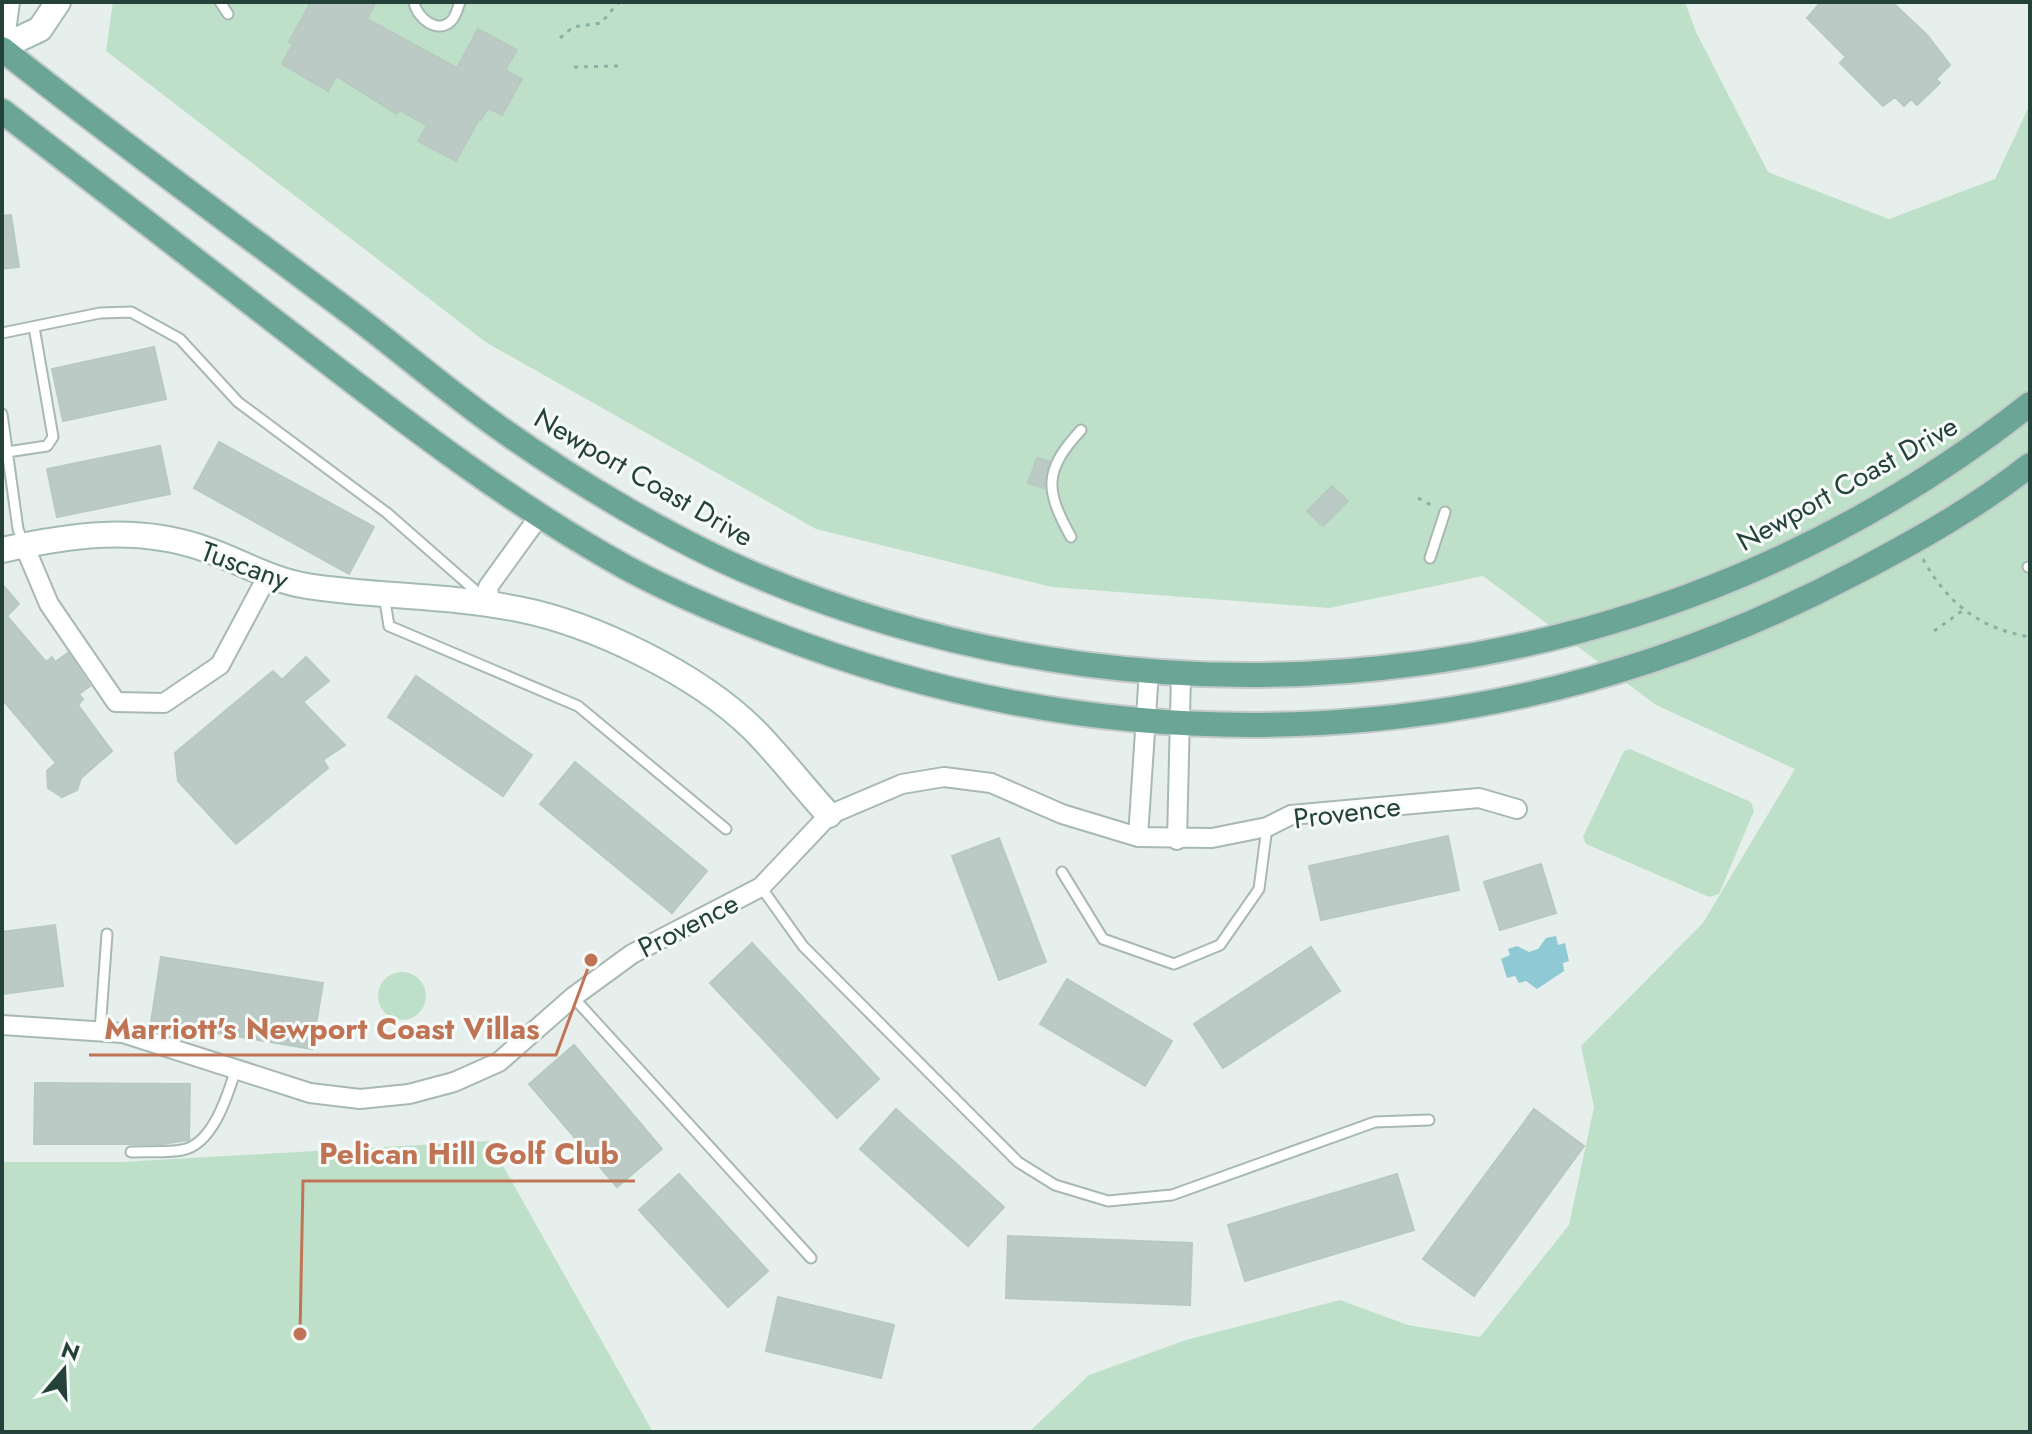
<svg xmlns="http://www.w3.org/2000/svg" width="2032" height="1434" viewBox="0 0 2032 1434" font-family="Jost,sans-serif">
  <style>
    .green { fill: #bfe0c8 }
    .water { fill: #8ec9d4 }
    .building { fill: #bbcac4; stroke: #b8c9c2; stroke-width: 2 }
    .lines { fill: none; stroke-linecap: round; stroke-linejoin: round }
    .lane-casing { stroke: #a8b8b2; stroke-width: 13 }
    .street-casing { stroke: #a8b8b2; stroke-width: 22 }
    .secondary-casing { stroke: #a4bbb3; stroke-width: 28 }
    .primary-casing { stroke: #c2cac8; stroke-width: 28 }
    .path { stroke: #86b3a5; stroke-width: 3; stroke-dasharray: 4 6; stroke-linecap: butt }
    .lane { stroke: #fff; stroke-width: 9 }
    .street { stroke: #fff; stroke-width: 18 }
    .secondary { stroke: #fff; stroke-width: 24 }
    .primary { stroke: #6aa596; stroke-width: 24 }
    .labels { text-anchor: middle; stroke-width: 6; stroke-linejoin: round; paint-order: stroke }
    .street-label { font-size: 28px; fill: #24423a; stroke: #f7fbf9 }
    .leader { fill: none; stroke: #c07456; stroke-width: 3 }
    .callout-dot { fill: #c07456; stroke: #f7fbf9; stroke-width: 3 }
    .callout-label { font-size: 30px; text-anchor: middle; font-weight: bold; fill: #c07456; stroke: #f7fbf9; stroke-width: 6; stroke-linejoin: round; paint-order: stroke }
  </style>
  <rect width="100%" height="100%" fill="#e6efeb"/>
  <path class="green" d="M113,2h1572l11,30 72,140 121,47 106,-40 35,-75v1328h-1001l60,-57 97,-35 154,-40 68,25 72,12 89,-112 25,-118 -13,-61 122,-123 92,-154 -139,-64 -173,-129 -154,32 -277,-21 -236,-58 -329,-186 -381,-292z
    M1630,749l121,53 3,9 -35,83 -10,3 -123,-53 -3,-7 41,-86z
    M378 996a24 24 0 1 1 48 0a24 24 0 1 1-48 0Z
    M489,1141l164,291h-651v-270h119z"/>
  <path class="water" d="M1556,936l2,9 7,-2 4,18 -6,2 1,8 -27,18 -11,-8 -7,2 -4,-7 -8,2 -6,-19 9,-4 -2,-6 9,-3 12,6 9,-3 8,-11z"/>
  <path class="building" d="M311,2h65l-9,17 90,49 21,-39 39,21 -12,20 17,9 -20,36 -14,-7 -7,12 -2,-1 -23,42 -38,-20 9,-16 -28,-15 -2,4 -61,-38 -8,15 -46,-27 11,-20 -4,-2z
    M1821,2h71l35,33 23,30 -14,14 4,4 -23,22 -6,-6 -7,7 -9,-9 -12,9 -43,-43 6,-6 -39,-39z
    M11,215l8,52 -17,2v-53z
    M154,347l12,52 -103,22 -11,-52z
    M219,442l155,85 -25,47 -155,-86z
    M160,446l10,48 -113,23 -10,-48z
    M1037,458l13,4 -6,26 -16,-5z
    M1332,486l16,15 -25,25 -16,-15z
    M2,584l17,20 -12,12 39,46 6,-5 3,5 13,-9 22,33 -11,8 4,5 -5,6 34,46 -31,27 -4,12 -15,7 -14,-9 -1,-17 9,-8 -54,-64z
    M306,657l23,24 -26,21 42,43 -22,15 5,8 -92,76 -58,-63 -3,-28 98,-82 9,9z
    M416,676l116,79 -29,41 -115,-79z
    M575,762l132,109 -35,42 -132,-109z
    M1448,836l11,54 -138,30 -12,-54z
    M999,838l47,124 -47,18 -47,-124z
    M1541,864l15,49 -56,17 -16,-48z
    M55,925l8,61 -61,8v-62z
    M752,943l127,136 -42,39 -127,-135z
    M1311,947l29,44 -117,77 -29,-44z
    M161,957l162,26 -11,66 -161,-27z
    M1067,979l105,62 -27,45 -105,-62z
    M574,1045l88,104 -45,38 -88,-103z
    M35,1083l155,1 -1,56 -26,4h-129z
    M896,1109l108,98 -36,39 -108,-97z
    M1534,1109l50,37 -110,150 -51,-37z
    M679,1174l89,97 -40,36 -89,-97z
    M1397,1174l17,56 -169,51 -17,-56z
    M1008,1236l184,7 -2,62 -184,-7z
    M778,1297l116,28 -13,53 -115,-27z"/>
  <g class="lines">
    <defs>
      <path id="lane" d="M220,2l8,12
        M414,2c2,15 24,34 38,18 4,-4 6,-13 8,-18
        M2,333l98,-20 31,-1 49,27 58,63 149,111 98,86
        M2,414l16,115 6,16
        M7,452l40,-6 6,-9 -19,-110
        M1071,537c-26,-47 -28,-66 10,-107
        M1430,558l15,-46
        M2028,567h2
        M384,595l5,31 189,80 148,123
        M1062,872l41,67 71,25 46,-19 39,-56 8,-62
        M761,887l42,59 215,216 37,23 53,16 64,-6 203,-73 54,-2
        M573,997l238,261
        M100,1031l7,-97
        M131,1152c17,-1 35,1 51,-2 31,-5 46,-56 54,-81"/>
      <path id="street" d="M24,545l25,59 67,98 48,1 56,-38 47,-88
        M490,605l-2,-18 52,-72
        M1138,837l11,-166
        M1177,840l4,-165
        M2,1025l121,8 187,60 50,6 49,-5 45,-12 45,-20 74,-65 59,-43 129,-67 68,-72 73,-31 42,-7 47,6 71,31 76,23 74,1 55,-11 24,-12 188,-17 38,11"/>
      <path id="secondary" d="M2,39l5,-37
        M2,47l38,-18 18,-27
        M2,550c68,-15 135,-25 203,-1 35,12 65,31 102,37 70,11 141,9 211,23 76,15 179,65 235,120 27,27 50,58 76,86"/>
      <path id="primary" d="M2,49c113,90 230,175 346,262 51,38 100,81 153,118 73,52 175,113 257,147 424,178 912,113 1272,-172
        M2,111c102,78 204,157 306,236 102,79 204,157 317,220 46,25 96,46 145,65 360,141 744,122 1087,-60 59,-31 120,-65 173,-107"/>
    </defs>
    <use href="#lane" class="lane-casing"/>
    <use href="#street" class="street-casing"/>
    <use href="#secondary" class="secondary-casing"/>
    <use href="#primary" class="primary-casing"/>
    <path class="path" d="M560,38l13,-11 28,-4 18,-21
      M574,67l45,-1
      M1418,498l13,7
      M1923,559c25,45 56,69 107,78
      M1934,631l28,-20"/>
    <use href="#lane" class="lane"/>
    <use href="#street" class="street"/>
    <use href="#secondary" class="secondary"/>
    <use href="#primary" class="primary"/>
  </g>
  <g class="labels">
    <g class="street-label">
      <text transform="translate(644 477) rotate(30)" y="10">Newport Coast Drive</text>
      <text transform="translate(1847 483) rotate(-29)" y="10">Newport Coast Drive</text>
      <text transform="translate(245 565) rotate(20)" y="10">Tuscany</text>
      <text transform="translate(1347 812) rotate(-7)" y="10">Provence</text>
      <text transform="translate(688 925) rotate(-27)" y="10">Provence</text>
    </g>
  </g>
  <path class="leader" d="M591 960L556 1055H89M300 1334L303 1181H635"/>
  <g class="callout-dot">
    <circle cx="591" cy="960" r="8"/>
    <circle cx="300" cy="1334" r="8"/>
  </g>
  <g class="callout-label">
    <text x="322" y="1039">Marriott's Newport Coast Villas</text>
    <text x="469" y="1164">Pelican Hill Golf Club</text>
  </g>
  <rect width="2032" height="1434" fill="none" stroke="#24423a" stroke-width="8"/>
  <g transform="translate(64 1370) rotate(19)" stroke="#f7fbf9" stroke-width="6" paint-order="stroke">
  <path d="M0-6L14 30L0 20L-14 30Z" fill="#24423a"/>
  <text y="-12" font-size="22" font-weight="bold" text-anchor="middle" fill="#24423a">N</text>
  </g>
</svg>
